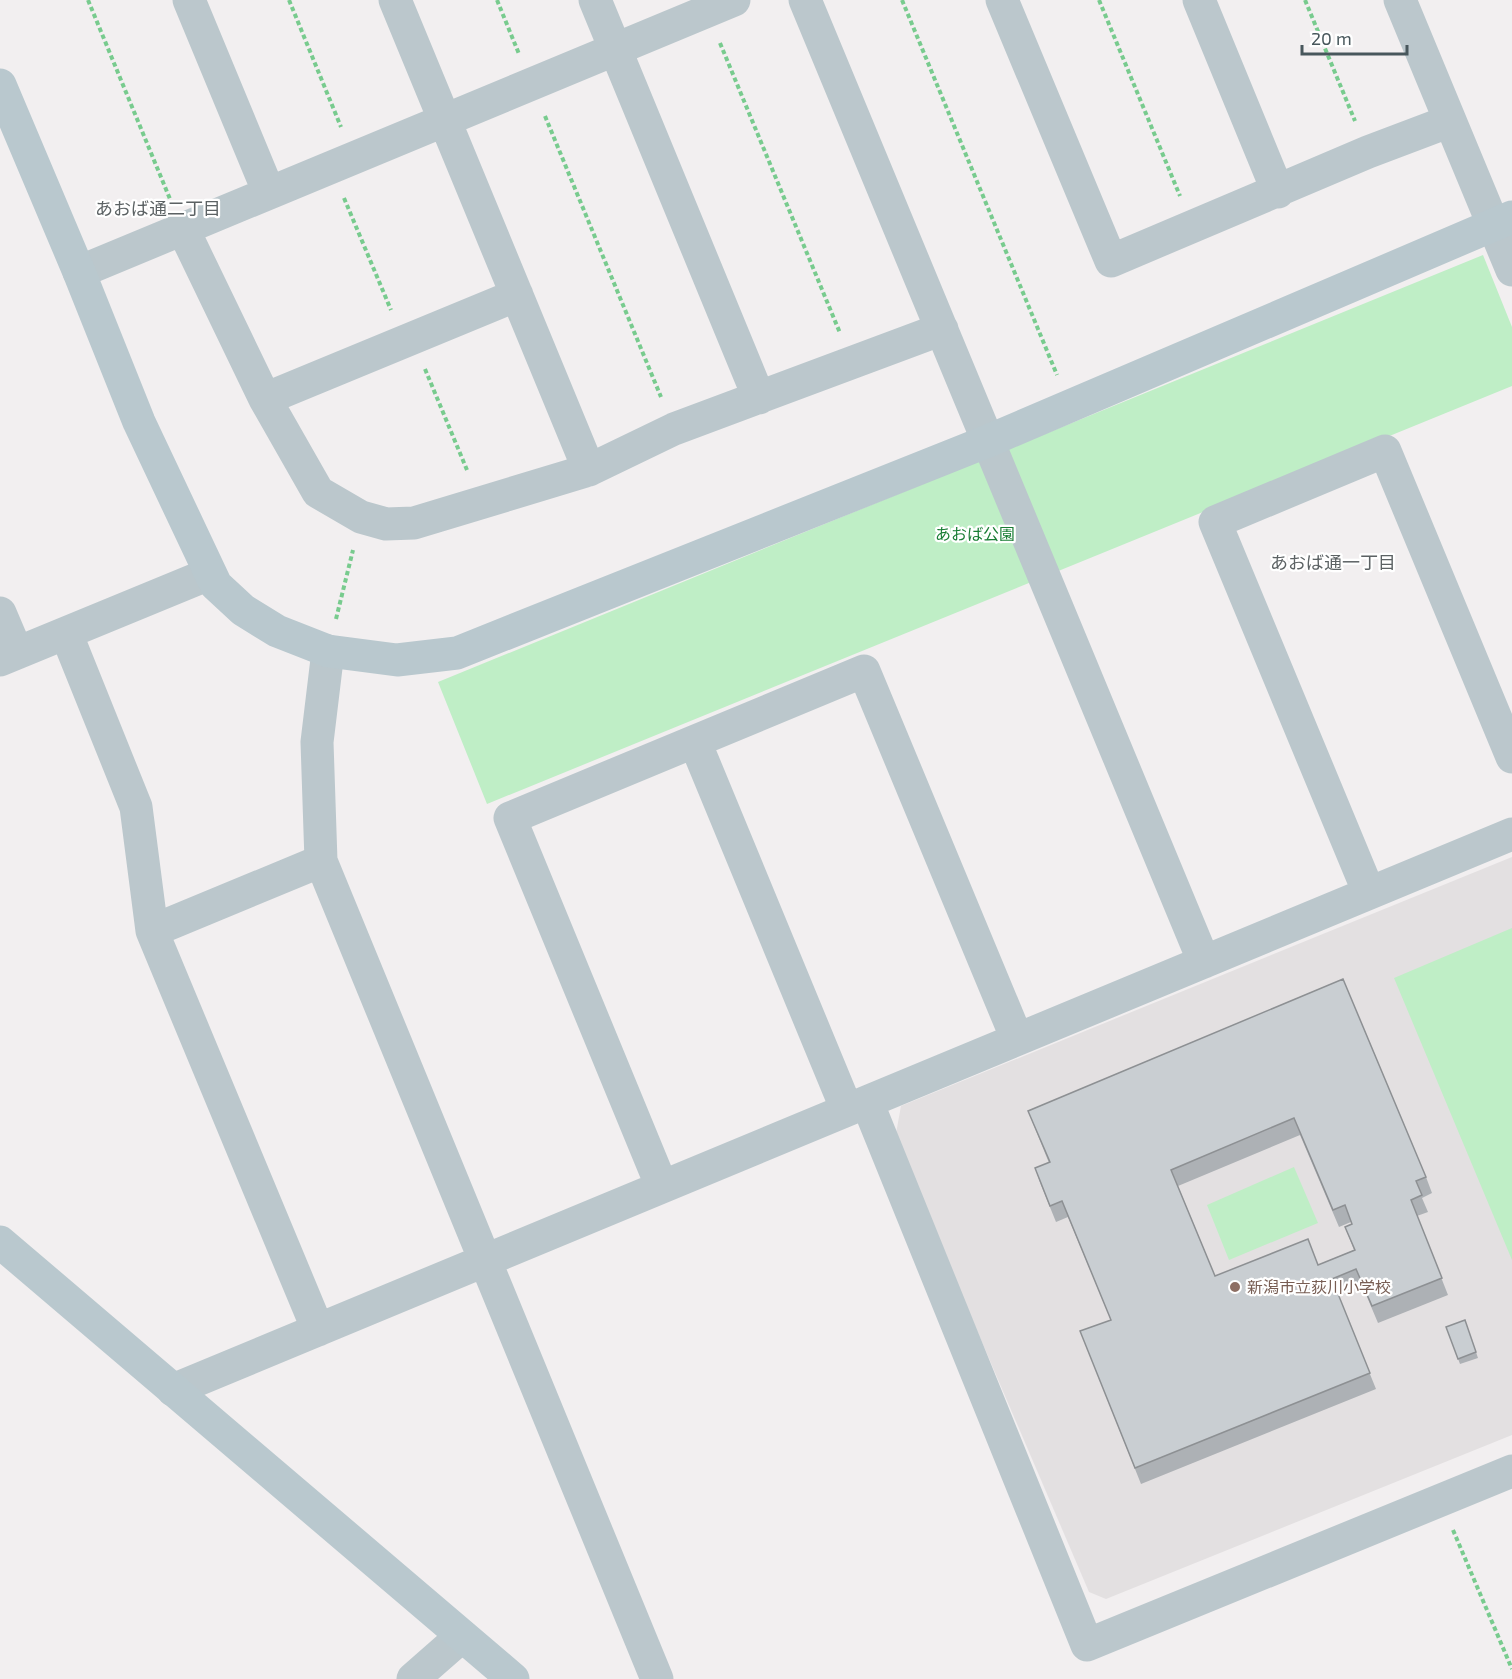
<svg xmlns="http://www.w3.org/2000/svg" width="1512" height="1679" viewBox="0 0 1512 1679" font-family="'Exo 2','Noto Sans JP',sans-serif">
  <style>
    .education { fill: #e3e0e1 }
    .green { fill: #bfeec6 }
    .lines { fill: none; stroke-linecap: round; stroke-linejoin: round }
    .path { stroke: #78cb8e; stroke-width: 4; stroke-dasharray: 4.5 3; stroke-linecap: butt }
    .street { stroke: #bbc7cc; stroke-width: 33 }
    .secondary { stroke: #b9c8ce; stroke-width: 33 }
    .wall { fill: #adb1b5; fill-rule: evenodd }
    .building { fill: #c9ced2; stroke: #8d9093; stroke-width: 1.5; fill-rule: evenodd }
    .education-dot { fill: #8d6e63; stroke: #fff; stroke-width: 2 }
    .labels { text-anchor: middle; stroke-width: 4.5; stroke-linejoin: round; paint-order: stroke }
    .park-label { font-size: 16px; fill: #197d34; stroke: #fff }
    .education-label { font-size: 16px; fill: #785e54; stroke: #fff; text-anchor: start }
    .neighbourhood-label { font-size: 18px; fill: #5c6264; stroke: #fff }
  </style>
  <rect width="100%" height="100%" fill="#f2eff0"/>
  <path class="education" d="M1512,857v578l-406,164 -17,-7 -194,-453 6,-33z"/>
  <path class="green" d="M1483,255l29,72v59l-1025,418 -49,-122z
    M1512,928v332l-118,-282z
    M1294,1167l24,56 -89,37 -22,-55z"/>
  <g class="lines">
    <path class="path" d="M88,0l82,199
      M289,0l52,127
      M497,0l22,54
      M902,0l155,375
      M1099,0l81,196
      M1305,0l50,121
      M720,43l120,290
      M545,116l116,281
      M344,198l47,112
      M425,369l42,101
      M336,619l17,-69
      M1453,1530l59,139"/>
    <path class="street" d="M189,0l80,193
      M395,0l194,470
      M595,0l164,398
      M805,0l399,962
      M1002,0l109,261 257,-109 82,-31
      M1199,0l79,192
      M1400,0l112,270
      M183,229l82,170 53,93 43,25 25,7 28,-1 175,-53 85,-41 268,-100
      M79,272l655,-272
      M265,399l252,-104
      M0,613l17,40
      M66,633l70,174 16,124
      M328,651l-11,91 4,119 336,818
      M0,660l209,-86
      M695,742l152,368
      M1369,893l-154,-371 170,-71 127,306
      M867,1102l220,543 425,-174
      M662,1187l-152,-369 354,-147 153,368
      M318,1330l-166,-399 169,-70
      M173,1390l1339,-556
      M413,1679l49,-43"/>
    <path class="secondary" d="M0,85l79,187 60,150 77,163 27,25 34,21 51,20 69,9 60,-7 531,-212 524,-224
      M0,1242l513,437"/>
  </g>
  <path class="wall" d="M1343,979l83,198 6,16 -10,5 6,14 -11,4 31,79 -70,28 -16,-38 -24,10 38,94 -235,95 -61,-153 31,-11 -43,-103 -12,5 -15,-37 -6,-17 14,-5 -21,-52zM1300,1135l39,92 12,-5 1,2 -7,3 9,23 -36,15 -103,11 -37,-90z
    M1465,1320l13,38 -18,6 -14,-37z"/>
  <path class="building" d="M1343,979l83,198 -10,4 6,14 -11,5 31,78 -70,28 -16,-37 -24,10 38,94 -235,95 -55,-137 31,-11 -49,-119 -12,5 -15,-38 15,-6 -22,-51zM1294,1118l39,92 12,-5 7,19 -7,3 10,23 -37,15 -10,-26 -93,37 -44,-106z
    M1465,1320l11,32 -18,7 -12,-32z"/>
  <circle class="education-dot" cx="1235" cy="1287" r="6"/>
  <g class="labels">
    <g class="park-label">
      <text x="975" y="540">あおば公園</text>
    </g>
    <g class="education-label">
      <text x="1247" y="1293">新潟市立荻川小学校</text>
    </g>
    <g class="neighbourhood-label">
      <text x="158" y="215">あおば通二丁目</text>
      <text x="1333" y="569">あおば通一丁目</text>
    </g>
  </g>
  <path d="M1302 45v9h105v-9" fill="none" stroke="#48575c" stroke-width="3"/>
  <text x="1311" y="45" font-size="18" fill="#48575c" stroke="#ffffff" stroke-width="4.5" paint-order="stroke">20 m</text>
</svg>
